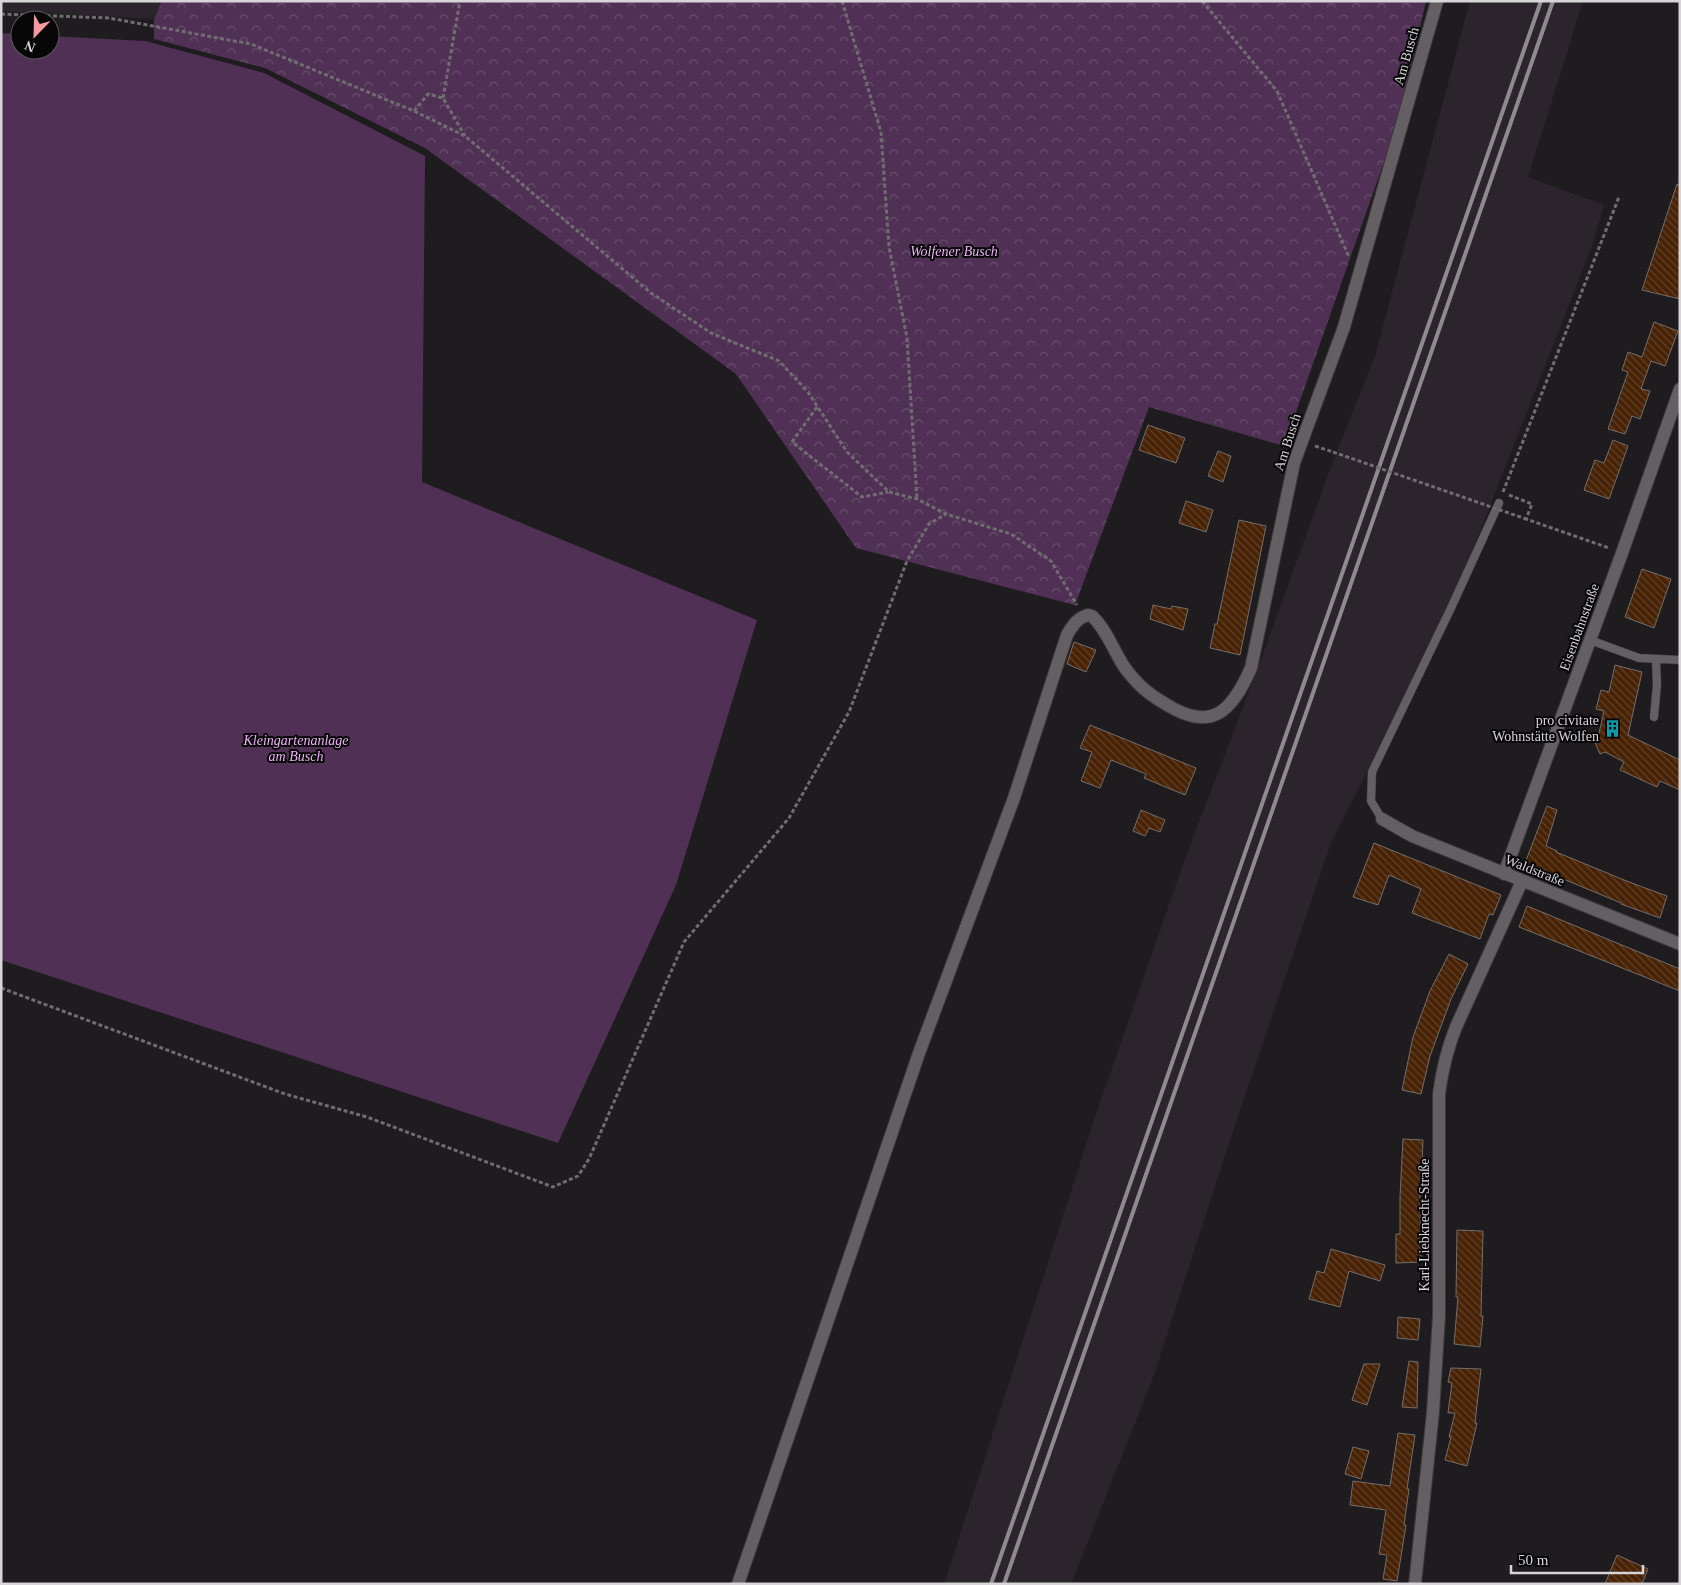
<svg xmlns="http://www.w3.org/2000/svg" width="1681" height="1585" viewBox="0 0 1681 1585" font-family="Georgia,serif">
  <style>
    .built { fill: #2b242c }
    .forest { fill: url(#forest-crowns) }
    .green { fill: #503155 }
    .building { fill: url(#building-back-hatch); stroke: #746e6b }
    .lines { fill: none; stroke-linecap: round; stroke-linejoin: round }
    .service-casing { stroke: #3b383b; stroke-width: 9 }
    .minor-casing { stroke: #3b383b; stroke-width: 14 }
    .path { stroke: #706d70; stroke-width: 3; stroke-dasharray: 4 2.5; stroke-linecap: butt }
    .service { stroke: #635f63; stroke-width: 8 }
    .minor { stroke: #635f63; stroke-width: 12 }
    .rail { stroke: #8e8b8e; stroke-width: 4 }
    .path-bridge { stroke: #706d70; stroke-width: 3; stroke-dasharray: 4 2.5; stroke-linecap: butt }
    .labels { text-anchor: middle; stroke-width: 4; stroke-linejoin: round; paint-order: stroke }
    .street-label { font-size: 14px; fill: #d8d5d8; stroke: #080708 }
    .park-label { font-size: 14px; font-style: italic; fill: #eeb1f8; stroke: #080708 }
    .poi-label { font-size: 14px; fill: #d8d5d8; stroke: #080708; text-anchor: end }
  </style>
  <defs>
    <pattern id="forest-crowns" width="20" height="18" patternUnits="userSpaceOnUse" patternTransform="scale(1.25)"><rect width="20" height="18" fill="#503155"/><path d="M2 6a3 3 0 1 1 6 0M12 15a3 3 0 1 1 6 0" fill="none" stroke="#684e6d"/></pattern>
    <pattern id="building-back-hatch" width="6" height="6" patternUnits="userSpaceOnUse" patternTransform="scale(1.25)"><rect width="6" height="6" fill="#482205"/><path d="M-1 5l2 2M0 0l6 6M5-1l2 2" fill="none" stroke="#624129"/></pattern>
  </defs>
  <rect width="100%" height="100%" fill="#1f1c1f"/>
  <path class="built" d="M1,1h161l-8,18 -153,-8z
    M1470,1h113l-55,176 76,28 -13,44 -142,361 -118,233 -99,291 -78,241 -83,209h-127l152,-470 90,-258 71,-185 76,-210 42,-105z"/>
  <path class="forest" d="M162,1h1264l-29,124 -113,321 -135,-39 -74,198 -219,-57 -120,-174 -311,-226 -160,-80 -111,-29v-20z"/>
  <path class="green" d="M1,33l19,1v16h30v-14l95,5 119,32 161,83 -3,326 335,138 -81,265 -118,258 -557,-183z"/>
  <path class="building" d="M1677,184l3,1v114l-38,-9z
    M1654,322l24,9 -13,35 -14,-5 -10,28 9,2 -10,28 -8,-3 -7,18 -17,-5 20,-57 -6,-2 6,-18 14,5z
    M1148,425l37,13 -9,25 -37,-13z
    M1613,440l15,6 -19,53 -25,-9 11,-30 9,3z
    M1218,451l13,5 -8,26 -15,-6z
    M1186,501l27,9 -7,22 -27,-9z
    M1239,520l27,6 -26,129 -30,-7 5,-24h2z
    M1642,569l29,10 -17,49 -29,-11z
    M1153,605l18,4 1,-3 16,3 -5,21 -33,-11z
    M1074,642l22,8 -10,22 -19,-8z
    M1615,665l27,7 -14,63 52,25v30l-20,-9 -3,6 -37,-17 4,-8 -19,-10 -5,2 -6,-14 4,-2 6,-27 -8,-2 5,-19 8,2z
    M1090,725l106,43 -11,27 -41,-17 2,-4 -35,-14 -11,28 -19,-7 11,-29 -12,-4z
    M1547,806l10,4 -11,36 11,5 -1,1 73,30 38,14 -7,22 -39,-14v-1l-96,-40z
    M1141,810l24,10 -5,12 -11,-4 -4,8 -12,-5z
    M1374,843l127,52 -8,20 -4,-1 -9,25 -68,-26 9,-24 -32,-14 -11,30 -25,-8z
    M1527,906l153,63v22l-161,-64z
    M1449,954l19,10 -17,35 -21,57 -9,38 -19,-4 11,-53 17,-46z
    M1403,1139l20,1 -2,50h-1l1,72 -25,1v-29h4v-37z
    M1457,1230l26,1 -2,85h2l-3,31 -26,-3 4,-47h-2z
    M1331,1249l54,16 -5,16 -31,-10 -9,36 -31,-8 8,-28 7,2z
    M1398,1317l22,2 -2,21 -21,-2z
    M1409,1361l9,1 -1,46 -15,-1z
    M1364,1364h16l-13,41 -15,-5z
    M1451,1368l30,1 -6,54h2l-10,43 -22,-6 6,-23h-2l6,-24h-7l4,-30 -4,-1z
    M1398,1433l17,2 -8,54h2l-5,36h2l-9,56 -14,-2 4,-24 -8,-1 7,-44 -36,-5 3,-24 37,5z
    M1353,1447l16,4 -8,28 -16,-5z
    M1617,1555l31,14 -6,15h-37z"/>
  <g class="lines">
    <defs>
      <path id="service" d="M1590,640l49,18 41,2
        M1654,717l3,-33 -1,-24
        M1382,819l-11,-18 1,-29 79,-164 48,-105"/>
      <path id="minor" d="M1382,819l30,17 268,108
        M1504,874l118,-321 58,-164
        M738,1584l181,-531 95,-255 53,-163c6,-10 10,-17 21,-20l4,1c15,14 22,36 33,52 12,16 22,25 39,35 47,30 67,10 87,-35l43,-205 50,-136 93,-326
        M1415,1584l18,-172 6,-96v-222c3,-23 8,-45 17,-67l66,-146"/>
    </defs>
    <use href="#service" class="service-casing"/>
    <use href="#minor" class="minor-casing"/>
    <path class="path" d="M842,1l39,131 8,115 18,91 10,161
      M1202,1l75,90 72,166
      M1,14l108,4 142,26 163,67 51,25 186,157 60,40 68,28 29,31 39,60 42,40 28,7 29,15 65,20 40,27 26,44
      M443,98l17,-97
      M414,111l14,-17 15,4 22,38
      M817,407l-25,35 70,55 26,-5
      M1315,446l18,6
      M1503,492l116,-295
      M1509,495l23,9 -6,15 83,29
      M1,988l284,106 82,23 186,70 25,-11 11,-17 95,-217 105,-124 60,-106 58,-151 22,-37 17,-10"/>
    <use href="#service" class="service"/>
    <use href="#minor" class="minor"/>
    <path class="rail" d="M991,1584l550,-1583
      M1004,1584l549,-1583"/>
    <path class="path-bridge" d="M1333,452l193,67"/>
  </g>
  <defs>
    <symbol id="building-bare" viewBox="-9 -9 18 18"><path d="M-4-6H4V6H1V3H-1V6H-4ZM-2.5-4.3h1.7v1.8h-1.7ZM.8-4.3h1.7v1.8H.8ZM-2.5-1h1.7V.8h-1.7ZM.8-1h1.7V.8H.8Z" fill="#0f9aa8" stroke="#080708" stroke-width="2.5" paint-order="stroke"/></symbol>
  </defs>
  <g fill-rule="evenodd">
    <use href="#building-bare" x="1600" y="716" width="25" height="25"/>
  </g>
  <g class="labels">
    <g class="street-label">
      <text transform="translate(1406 56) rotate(-74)" y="5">Am Busch</text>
      <text transform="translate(1287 442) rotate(-72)" y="5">Am Busch</text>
      <text transform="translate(1579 627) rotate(-70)" y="5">Eisenbahnstraße</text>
      <text transform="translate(1535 870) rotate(22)" y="5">Waldstraße</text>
      <text transform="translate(1424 1225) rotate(-90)" y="5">Karl-Liebknecht-Straße</text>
    </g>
    <g class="park-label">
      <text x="954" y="256">Wolfener Busch</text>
      <text x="296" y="745">Kleingartenanlage<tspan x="296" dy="16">am Busch</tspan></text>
    </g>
    <g class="poi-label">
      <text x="1599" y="725">pro civitate<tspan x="1599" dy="16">Wohnstätte Wolfen</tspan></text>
    </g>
  </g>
  <rect width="1681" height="1585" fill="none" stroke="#d8d5d8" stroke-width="5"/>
  <g transform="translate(35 35) rotate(203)"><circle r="24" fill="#080708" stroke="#5b595b"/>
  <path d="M0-4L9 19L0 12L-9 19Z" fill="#f49aa0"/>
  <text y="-8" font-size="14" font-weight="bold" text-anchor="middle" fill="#d8d5d8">N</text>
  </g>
  <path d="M1511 1565v8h132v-8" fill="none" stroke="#d8d5d8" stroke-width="2.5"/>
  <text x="1518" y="1565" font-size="15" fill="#d8d5d8" stroke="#080708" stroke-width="4" paint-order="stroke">50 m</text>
</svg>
